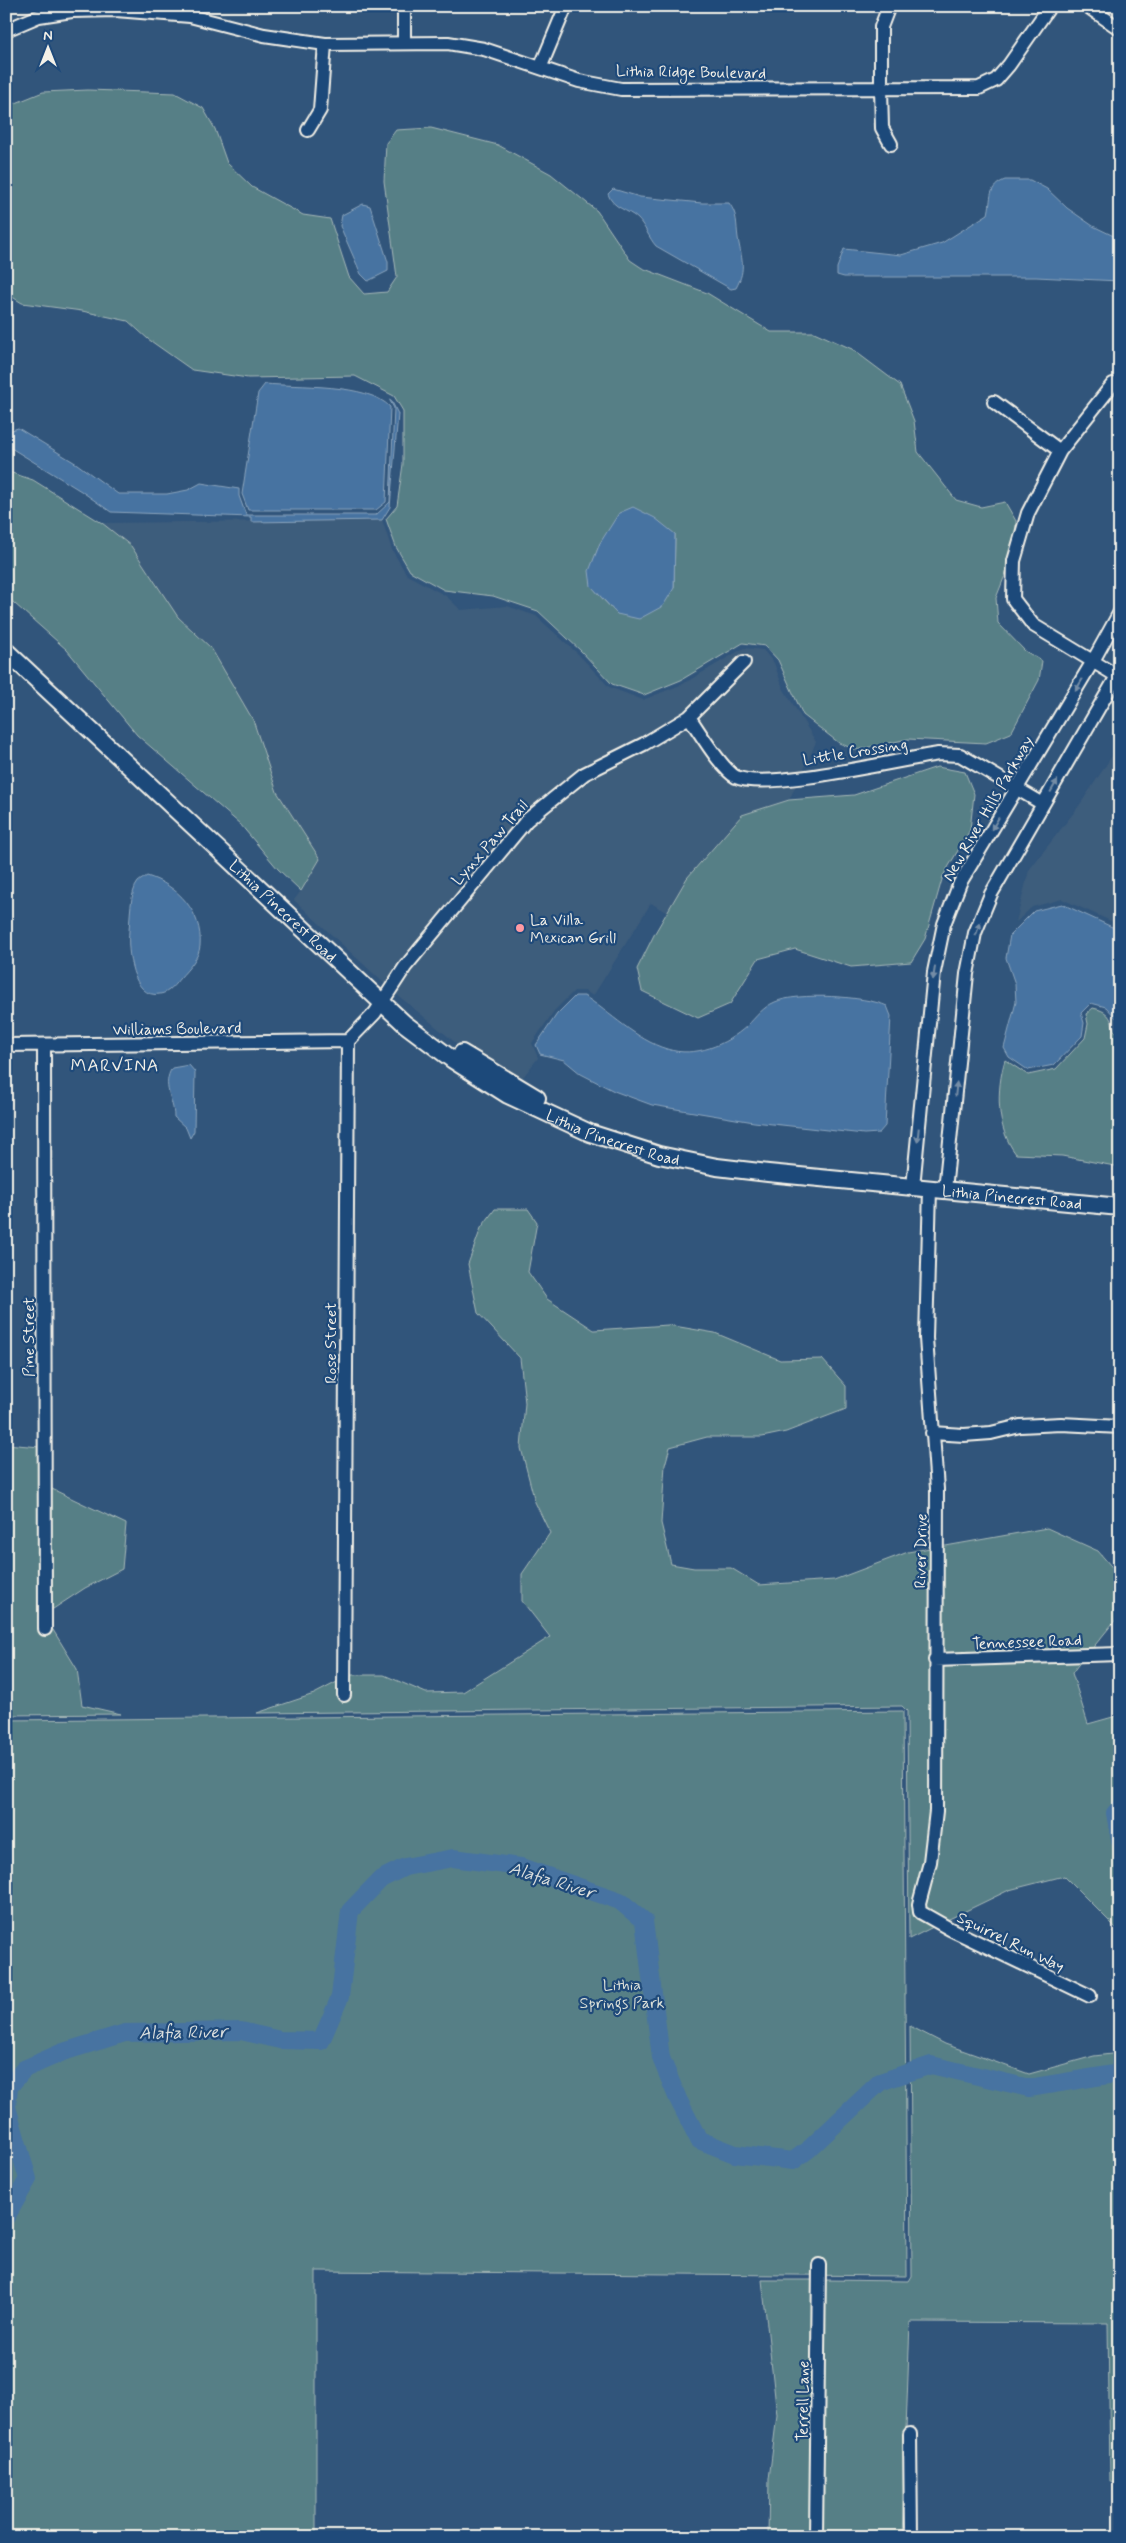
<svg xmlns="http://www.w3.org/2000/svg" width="1126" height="2543" viewBox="0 0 1126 2543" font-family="Mynerve,sans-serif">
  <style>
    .built { fill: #3e5d7c }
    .green { fill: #577f86; stroke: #a6b8b7; fill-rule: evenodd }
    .water { fill: #4673a1; stroke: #8ca5bd }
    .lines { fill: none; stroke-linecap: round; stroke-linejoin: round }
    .river { stroke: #4673a1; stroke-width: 18 }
    .minor-casing { stroke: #f4f1e8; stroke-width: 16 }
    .major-casing { stroke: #f4f1e8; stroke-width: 20 }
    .minor { stroke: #1f4a7a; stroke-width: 12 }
    .major { stroke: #1f4a7a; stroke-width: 16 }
    .oneway { fill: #748da6 }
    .poi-dot { fill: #ff9aa2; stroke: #1f4a7a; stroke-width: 2 }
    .labels { text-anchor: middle; stroke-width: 4.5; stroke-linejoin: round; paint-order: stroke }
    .street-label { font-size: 16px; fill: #f4f1e8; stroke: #1f4a7a }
    .poi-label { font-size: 16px; fill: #f4f1e8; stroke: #1f4a7a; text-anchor: start }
    .park-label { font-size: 16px; fill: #dce0d9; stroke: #1f4a7a }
    .neighbourhood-label { font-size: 18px; letter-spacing: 1px; fill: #f4f1e8; stroke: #1f4a7a }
    .water-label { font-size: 18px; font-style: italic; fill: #dadedd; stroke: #1f4a7a }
  </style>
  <rect width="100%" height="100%" fill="#31557b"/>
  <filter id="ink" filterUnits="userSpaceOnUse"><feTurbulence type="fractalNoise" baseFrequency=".02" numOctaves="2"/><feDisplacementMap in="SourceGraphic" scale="10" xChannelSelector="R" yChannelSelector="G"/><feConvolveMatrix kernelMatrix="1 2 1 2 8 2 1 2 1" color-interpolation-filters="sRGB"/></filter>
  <g filter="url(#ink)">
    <path class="built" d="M382,520l10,30 15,25 39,21 15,14 46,-4 29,10 42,38 31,33 34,13 40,-16 61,-36 19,2 11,13 9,25 33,54 -13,29 -51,5 -16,-5 -17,-20 -23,-33 55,-56 -7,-8 -58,59 -162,102 -137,171 -93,-86 7,-9 -5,-68 -19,-31 -24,-72 -42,-72 -33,-31 -47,-71 -29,-23z
      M688,724l44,57 19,6 46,-4 -8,17 -47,15 -55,63 -20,35 -16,-10 -58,93 -8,-5h-11l-20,20 -22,32 6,15 -19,24 -63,-39 -61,-50 14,-22 121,-147 56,-45z
      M1120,744v178h-7l-51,-23 -30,8 -16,15 13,-52 50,-64z"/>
    <path class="green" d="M88,90l87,3 28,15 12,21 12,34 25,24 51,28 27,4 19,58 15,17 23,-2 10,-15 -13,-96 2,-38 10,-13 35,-2 67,17 53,29 46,37 33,49 12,8 65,25 64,39h43l38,17 48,36 14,36 4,31 38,48 25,7 24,-5 11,19 -1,29 -19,48 2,25 27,28 17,10 -3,19 -28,53 -25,10 -78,-4 -52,11 -17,-7 -36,-28 -25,-55 -13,-14 -22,-3 -62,37 -37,15 -32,-11 -31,-33 -43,-40 -45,-15 -49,-6 -34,-19 -14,-24 -10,-28 11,-13 6,-42v-53l-9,-15 -39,-20 -107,2 -56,-8 -44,-31 -20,-18 -46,-10 -60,-8 -16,-10v-186l37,-15zM675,534l-1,54 -57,26c-30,-32 -33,-29 -17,-71z
      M6,471l27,9 69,43 29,23 47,71 33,31 42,72 24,72 43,67 -19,32 -23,-22 -38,-45 -103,-89 -70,-85 -61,-54z
      M937,767l28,5 9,22 -4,36 -27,46 -18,63 -14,23 -60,5 -56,-18 -37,10 -28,45 -32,14 -56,-27 -5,-22 18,-36 32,-55 55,-63 47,-15 65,-5z
      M1093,1008c14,3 18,8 21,22l6,6v131l-58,-11 -46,-2c-20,-26 -20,-64 -11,-94l23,15 28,-6 29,-31 3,-14 -2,-10z
      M495,1209h33l9,13 -9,50 19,27 47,31 74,-5 47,8 65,27 42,-1 24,27v23l-60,23 -24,5h-55l-37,10 -5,18 -4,58 10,41 23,4h37l28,17 75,-5 74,-28 22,-4 1,262 -6,51 -12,53 3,5 17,8 -24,12 -2,-228 -5,-5 -645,7 57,-19 25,-13v20h10v-25l2,-1h33l42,18 37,-1 87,-55 -28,-36v-27l28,-41 -15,-31 -14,-54 4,-45 -5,-45 -42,-45 -10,-49 13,-36z
      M6,1444l34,3v187h10v-9l27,44 5,36 39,9 -115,1z
      M49,1448h2l1,41 74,35 -4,45 -37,19 -35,23z
      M1047,1528l51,23 19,22v45l-26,32 -151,5v-108z
      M1081,1661l-9,12 16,51 32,-9v217l-56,-56 -55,14 -64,31 -20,-12 -1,-4 16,-239z
      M903,1711l4,565 -591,-5v266h-310v-817z
      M910,2026l35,18 84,30 65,-18 26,-3v431l-10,-2 -2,-159 -198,-1 -8,215h-81l3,-257 85,1 3,-5z
      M762,2280h52l-3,257h-43l1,-58 8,-64z"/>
    <path class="water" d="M1005,180h25l17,9 20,19 26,18 27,13v42l-84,-4h-192l-7,-2v-7l7,-19 57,6 41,-12 46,-29c4,-16 -1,-27 17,-34z
      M613,189l27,8 62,6h27c9,12 7,21 9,35 3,20 9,30 -2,50l-5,1 -75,-43c-7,-8 -11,-20 -18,-27 -10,-10 -25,-10 -30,-25z
      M363,204l7,2 18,56v9l-20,10 -7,-7 -21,-48 2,-11z
      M265,384c32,3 103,-1 125,23l-4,95 -10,8h-128l-6,-16 16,-101z
      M389,399l2,1 7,14 -8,93 -8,13 -131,2v-5l-140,-5 -30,-21 -70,-43 -5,1v-17l12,-4 59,36 41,30h49l21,-4 13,-7 38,6v7l7,19h130l14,-13 4,-94z
      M633,507l22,11 20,16 -1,54 -11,18 -24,13 -22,-5 -26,-28 -2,-15 11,-28 19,-30z
      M147,876c30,9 56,36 53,70 -1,12 -12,23 -20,32 -5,6 -11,15 -20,16 -28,6 -33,-45 -31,-63 1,-11 1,-40 9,-49 2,-2 6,-4 9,-6z
      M1062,904l50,23h8v103l-3,-2v-9l-11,-12 -15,-4 -10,10 3,10 -2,13 -28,29 -26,5 -19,-13 -5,-9 12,-46 -1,-18 -9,-26 4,-23 24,-24z
      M575,996h9c26,16 52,44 83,53 28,9 59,-4 80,-23 9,-9 16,-19 28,-24 22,-10 91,-6 112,4l4,10 -6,110 -6,7 -15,1 -110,-12 -102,-17 -38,-14 -33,-17 -17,-14 -24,-6 -4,-9 21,-31z
      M189,1065l6,7 -1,59 -4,7 -4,-10 -12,-11c0,-18 -13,-31 -2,-49z"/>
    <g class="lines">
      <path class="river" d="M1120,1808l-5,5 5,27
        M6,2217l22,-38 -21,-72 2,-20 15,-18 39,-17 62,-19 116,-2 39,9 41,1 19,-44 10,-86 31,-32 24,-12 48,-9 68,9 99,34 24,20 17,137 17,41 21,41 36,14 58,7 16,-12 71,-67 51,-17 98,23 91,-15"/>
      <defs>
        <path id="minor" d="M404,6v37
          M889,6l-8,21v61l1,40 9,16
          M1087,6l33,23
          M6,30l33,-14 33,-5 44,-1 74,6 74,19 61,9 123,-1 36,6 95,32 42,8 358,-1 17,-8 13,-15 41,-59
          M541,66l25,-60
          M308,130l12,-20 5,-66
          M1113,384l-53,67 -32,62 -14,48 -1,38 20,26 84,51
          M994,402l66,49
          M689,717c10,14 33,53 47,60 30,14 163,-17 202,-23l22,1 83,49
          M6,1045l342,-4
          M44,1046l1,583
          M913,1187l21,-215 10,-48 16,-41 133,-222 27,-49
          M930,1189l-4,149 11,151 -1,322 -6,51 -11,42 1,8 30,17 140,67
          M945,1190l22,-216 8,-41 16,-39 129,-223
          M932,1433l32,2 27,-2 29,-7 41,-2 59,3
          M935,1660l185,-6
          M344,1695l4,-654 27,-28 30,-46 122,-147 57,-46 60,-30 45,-27 55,-55
          M910,2434l1,103
          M816,2537l3,-272"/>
        <g id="major">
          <path id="s1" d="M6,651l399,373 48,36 55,35 82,38 69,22 58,12 51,6 352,34"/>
          <path d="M462,1053l75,45"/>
        </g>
      </defs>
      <use href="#minor" class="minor-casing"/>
      <use href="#major" class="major-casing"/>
      <use href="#minor" class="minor"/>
      <use href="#major" class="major"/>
    </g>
    <defs><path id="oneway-solid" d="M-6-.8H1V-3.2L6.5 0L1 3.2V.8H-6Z" transform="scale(1.25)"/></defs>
    <g class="oneway">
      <use href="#oneway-solid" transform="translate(1079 685) rotate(121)"/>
      <use href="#oneway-solid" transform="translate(1054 786) rotate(-60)"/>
      <use href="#oneway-solid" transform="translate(995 824) rotate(121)"/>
      <use href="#oneway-solid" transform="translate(978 929) rotate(-70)"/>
      <use href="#oneway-solid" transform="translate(934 973) rotate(99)"/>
      <use href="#oneway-solid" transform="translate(956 1089) rotate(-84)"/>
      <use href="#oneway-solid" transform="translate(918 1135) rotate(96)"/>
    </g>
  </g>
  <circle class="poi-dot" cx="520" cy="928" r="5"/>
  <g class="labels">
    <g class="street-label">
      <text transform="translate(691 71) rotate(1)" y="6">Lithia Ridge Boulevard</text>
      <text transform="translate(855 751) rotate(-9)" y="6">Little Crossing</text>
      <text transform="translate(987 808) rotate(-60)" y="6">New River Hills Parkway</text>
      <text transform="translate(489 842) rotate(-49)" y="6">Lynx Paw Trail</text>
      <text dy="6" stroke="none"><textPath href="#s1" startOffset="380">Lithia Pinecrest Road</textPath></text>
      <text transform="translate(177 1028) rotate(-1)" y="6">Williams Boulevard</text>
      <text dy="6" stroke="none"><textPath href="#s1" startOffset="785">Lithia Pinecrest Road</textPath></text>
      <text dy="6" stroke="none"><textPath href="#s1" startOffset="1190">Lithia Pinecrest Road</textPath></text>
      <text transform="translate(28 1337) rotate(-90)" y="6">Pine Street</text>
      <text transform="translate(330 1343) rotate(-90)" y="6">Rose Street</text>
      <text transform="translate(920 1551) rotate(-89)" y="6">River Drive</text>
      <text transform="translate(1027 1641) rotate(-2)" y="6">Tennessee Road</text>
      <text transform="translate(1011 1941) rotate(26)" y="6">Squirrel Run Way</text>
      <text transform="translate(802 2401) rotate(-89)" y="6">Terrell Lane</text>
    </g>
    <g class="poi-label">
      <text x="530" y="925">La Villa<tspan x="530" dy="18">Mexican Grill</tspan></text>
    </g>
    <g class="park-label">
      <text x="622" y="1990">Lithia<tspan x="622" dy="18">Springs Park</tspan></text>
    </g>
    <g class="neighbourhood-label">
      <text x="115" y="1071">MARVINA</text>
    </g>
    <g class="water-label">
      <text transform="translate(552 1880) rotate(17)" y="6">Alafia River</text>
      <text transform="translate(183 2032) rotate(-1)" y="6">Alafia River</text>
    </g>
  </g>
  <rect width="1126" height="2543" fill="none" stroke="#1f4a7a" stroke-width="25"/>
  <rect x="12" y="12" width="1101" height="2518" fill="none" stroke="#f4f1e8" stroke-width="2" filter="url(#ink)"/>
  <g transform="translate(48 48)" stroke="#1f4a7a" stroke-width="4" paint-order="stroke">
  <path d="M0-4L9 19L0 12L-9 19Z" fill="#f4f1e8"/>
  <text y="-8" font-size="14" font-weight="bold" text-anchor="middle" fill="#f4f1e8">N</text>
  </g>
</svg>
